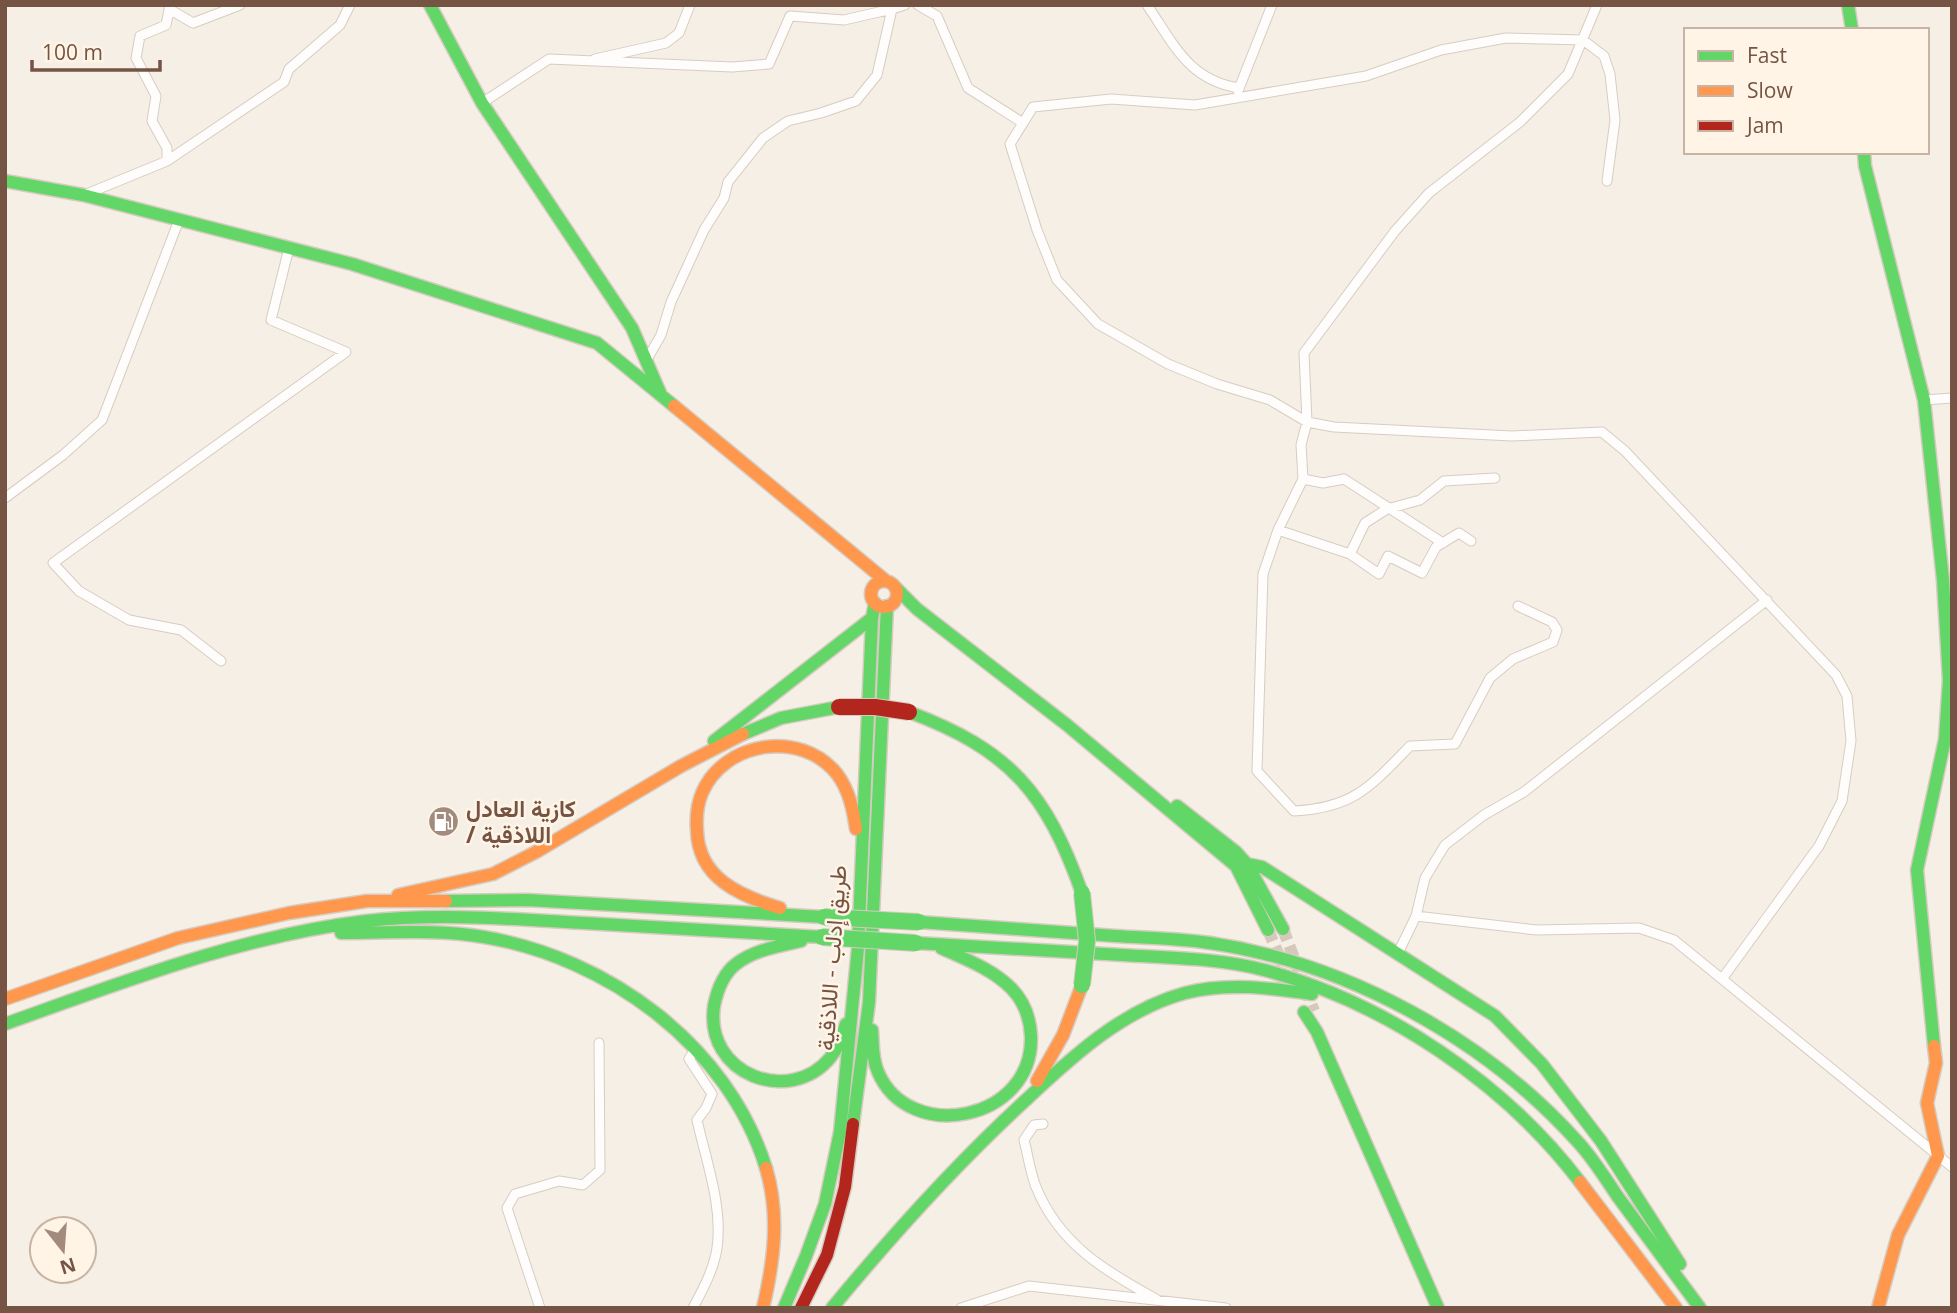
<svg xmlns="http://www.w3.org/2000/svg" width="1957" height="1313" viewBox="0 0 1957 1313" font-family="'Open Sans',Vazirmatn,sans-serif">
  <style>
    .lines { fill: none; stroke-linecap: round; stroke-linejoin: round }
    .secondary-tunnel { stroke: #d6c8bd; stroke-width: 12; stroke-dasharray: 12 6; stroke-linecap: butt }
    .street-casing { stroke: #d7ccc3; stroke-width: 11 }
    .fast-casing { stroke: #d7cbc1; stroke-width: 15 }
    .slow-casing { stroke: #d7cbc1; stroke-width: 15 }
    .jam-casing { stroke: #d7cbc1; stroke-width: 15 }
    .street { stroke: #fefdfb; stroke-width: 9 }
    .fast { stroke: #63d668; stroke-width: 12 }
    .slow { stroke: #ff974d; stroke-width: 12 }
    .jam { stroke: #b3261e; stroke-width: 12 }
    .fast-bridge-casing { stroke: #d5cac2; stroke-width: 18; stroke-linecap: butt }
    .jam-bridge-casing { stroke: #d5cac2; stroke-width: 18; stroke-linecap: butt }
    .fast-bridge { stroke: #63d668; stroke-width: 16 }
    .jam-bridge { stroke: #b3261e; stroke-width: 16 }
    .labels { text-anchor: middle; stroke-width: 5; stroke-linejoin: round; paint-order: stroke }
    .poi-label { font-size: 23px; font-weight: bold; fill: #755444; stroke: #fff4e5; text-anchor: start }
    .street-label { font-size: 23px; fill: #755444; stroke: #fff4e5 }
  </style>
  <rect width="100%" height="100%" fill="#f6efe5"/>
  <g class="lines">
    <path class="secondary-tunnel" d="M1283,929l16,42
      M1268,930l15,35
      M1305,988l9,23"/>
    <defs>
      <path id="street" d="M918,5l19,11 31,72 55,35
        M1147,5c27,39 41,75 92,83
        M169,9l24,14 47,-18
        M595,59l71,-16 13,-10 11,-28
        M1238,91l34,-86
        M482,103l67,-44 183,8 37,-3 21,-48 54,4 48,-11
        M167,161v-13l-15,-27 4,-25 -20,-38 4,-22 26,-11 4,-20
        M1607,181l8,-61 -5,-46 -6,-18 -21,-16 -77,-2 -65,12 -75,26 -171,29 -84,-6 -78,8 -23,37 27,86 20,50 41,44 70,40 49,20 53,16 37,22 27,5 178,9 90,-4 23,19 211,224 11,21 4,45 -9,60 -23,45 -97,133 230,188
        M84,195l83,-34 117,-79 5,-13 51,-44 10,-20
        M646,361l15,-26 10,-33 33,-72 20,-32 4,-16 35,-44 25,-17 33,-8 35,-12 21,-26 15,-66 13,-4
        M1924,400l28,-2
        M1303,479l20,4 21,-4 99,64
        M5,498l58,-43 39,-35 77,-200
        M1278,530l72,24 29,20 9,-18 34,17 14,-26 23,-14 12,8
        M1350,554l15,-31 22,-14 33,-9 24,-19 51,-3
        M1518,606l34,16 5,8 -4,12 -40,17 -23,19 -35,66 -45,2c-39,40 -56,62 -116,65l-37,-40 6,-197 15,-44 25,-51 -2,-34 6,-23 -3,-69 91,-122 34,-38 91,-71 48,-48 29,-69
        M221,661l-40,-31 -52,-10 -50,-29 -26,-28 293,-211 -75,-32 18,-72
        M1416,916l120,14 103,-2 35,12 48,39
        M1398,953l18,-37 9,-38 20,-33 39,-30 40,-23 243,-192
        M1043,1124l-9,1 -10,15c4,15 6,32 12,47 23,57 69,84 120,112
        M540,1308l-33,-100 8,-14 44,-13 24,4 17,-15 -1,-127
        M693,1308c10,-19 21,-39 24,-60 6,-42 -11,-87 -20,-128l9,-12 6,-14 -23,-35 7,-11
        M961,1308l68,-22 197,22"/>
      <path id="fast" d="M430,5l52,98 150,225 29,67
        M1848,5l4,25
        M1864,152l1,14 59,234 19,180 6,100 -4,59 -28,131 17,176
        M5,181l78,14 269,69 245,79 77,63
        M895,587l22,22 150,116 169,141 11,-2
        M909,712c101,38 137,80 173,181
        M743,734l38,-16 58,-11
        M714,741l158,-123
        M1177,806l59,46 11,12
        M1247,864l36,65
        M1247,864l15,3 233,149 47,48 59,77 79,123
        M1236,866l32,64
        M446,901l81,-1 297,17
        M919,922c65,5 131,9 196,14 31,2 64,2 95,7 137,20 275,96 367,198 16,17 28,37 41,56 27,37 55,74 82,111
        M341,933c47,0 96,-4 143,4 124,21 244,108 282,231
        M801,941c-22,5 -47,9 -65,23 -13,10 -19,27 -22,42 -10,69 76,100 116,52 8,-10 12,-22 16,-34
        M916,943c69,4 138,8 206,12 48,3 96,3 142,15 121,32 241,113 316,212
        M1304,1012l13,20 121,276
        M5,1024c118,-42 236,-88 361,-103 72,-8 146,-2 218,2 79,5 159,9 238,14
        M872,1030c1,14 0,29 6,42 31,73 156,49 153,-36 -1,-18 -7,-35 -20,-48 -19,-19 -46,-29 -70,-40
        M853,1124l16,-122 18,-396
        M784,1308l22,-52 19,-52 15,-72 18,-184 14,-330 3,-15
        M832,1308c61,-74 125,-145 196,-210 46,-43 95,-88 157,-105 42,-11 85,-5 127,1"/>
      <path id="slow" d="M674,406l212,175
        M871 594a13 13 0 1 1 26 0a13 13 0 1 1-26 0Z
        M398,895l95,-21 43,-22 145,-86 62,-32
        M780,908c-40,-12 -82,-30 -83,-78 -1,-13 0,-25 5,-37 22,-52 99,-64 135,-19 12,16 16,35 19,55
        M5,999l173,-61 111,-25 78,-12h79
        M1037,1081l26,-46 19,-50
        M1580,1182l96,126
        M763,1308c11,-47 17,-93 3,-140
        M1878,1308l20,-73 40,-79 -11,-53 9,-40 -2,-17"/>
      <path id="jam" d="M801,1308l26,-53 18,-68 8,-63"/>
    </defs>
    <use href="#street" class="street-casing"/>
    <use href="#fast" class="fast-casing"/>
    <use href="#slow" class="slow-casing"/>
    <use href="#jam" class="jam-casing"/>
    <use href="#street" class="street"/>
    <use href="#fast" class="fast"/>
    <use href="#slow" class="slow"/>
    <use href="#jam" class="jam"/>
    <defs>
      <path id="fast-bridge" d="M1082,893l5,48 -5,44
        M824,917l95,5
        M822,937l94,6"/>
      <path id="jam-bridge" d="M839,707h36l34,5"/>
    </defs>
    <use href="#fast-bridge" class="fast-bridge-casing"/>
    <use href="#jam-bridge" class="jam-bridge-casing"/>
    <use href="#fast-bridge" class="fast-bridge"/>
    <use href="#jam-bridge" class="jam-bridge"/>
  </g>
  <defs>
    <symbol id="fuel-disc" viewBox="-11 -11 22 22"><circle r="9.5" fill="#a28a7c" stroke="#fff4e5"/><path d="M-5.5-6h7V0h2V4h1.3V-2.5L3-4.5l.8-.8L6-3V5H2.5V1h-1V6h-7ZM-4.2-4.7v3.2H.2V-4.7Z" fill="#fff"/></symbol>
  </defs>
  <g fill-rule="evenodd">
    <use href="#fuel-disc" x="426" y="804" width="35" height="35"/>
  </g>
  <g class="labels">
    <g class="poi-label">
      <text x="466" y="817">كازية العادل<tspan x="466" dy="26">/ اللاذقية</tspan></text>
    </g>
    <g class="street-label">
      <text transform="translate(832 958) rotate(-86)" y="8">طريق إدلب - اللاذقية</text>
    </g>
  </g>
  <rect width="1957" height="1313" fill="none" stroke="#755444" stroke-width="14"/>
  <rect x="1684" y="28" width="245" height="126" fill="#fff4e5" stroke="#c8b4a5" stroke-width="2"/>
  <rect x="1698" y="51" width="35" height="10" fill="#63d668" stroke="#c8b4a5" stroke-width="2"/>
  <text x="1747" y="63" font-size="21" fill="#755444">Fast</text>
  <rect x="1698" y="86" width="35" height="10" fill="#ff974d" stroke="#c8b4a5" stroke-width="2"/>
  <text x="1747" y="98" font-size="21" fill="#755444">Slow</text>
  <rect x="1698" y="121" width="35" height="10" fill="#b3261e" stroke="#c8b4a5" stroke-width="2"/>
  <text x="1747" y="133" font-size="21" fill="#755444">Jam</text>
  <g transform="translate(63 1250) rotate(163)"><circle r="33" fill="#fff4e5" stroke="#c8b4a5" stroke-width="2"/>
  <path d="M0-5L12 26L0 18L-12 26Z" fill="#a28a7c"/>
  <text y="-10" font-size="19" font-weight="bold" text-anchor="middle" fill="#755444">N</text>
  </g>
  <path d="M32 60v10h128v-10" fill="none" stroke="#755444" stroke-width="3.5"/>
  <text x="42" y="60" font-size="21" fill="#755444" stroke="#fff4e5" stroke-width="5" paint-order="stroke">100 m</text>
</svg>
